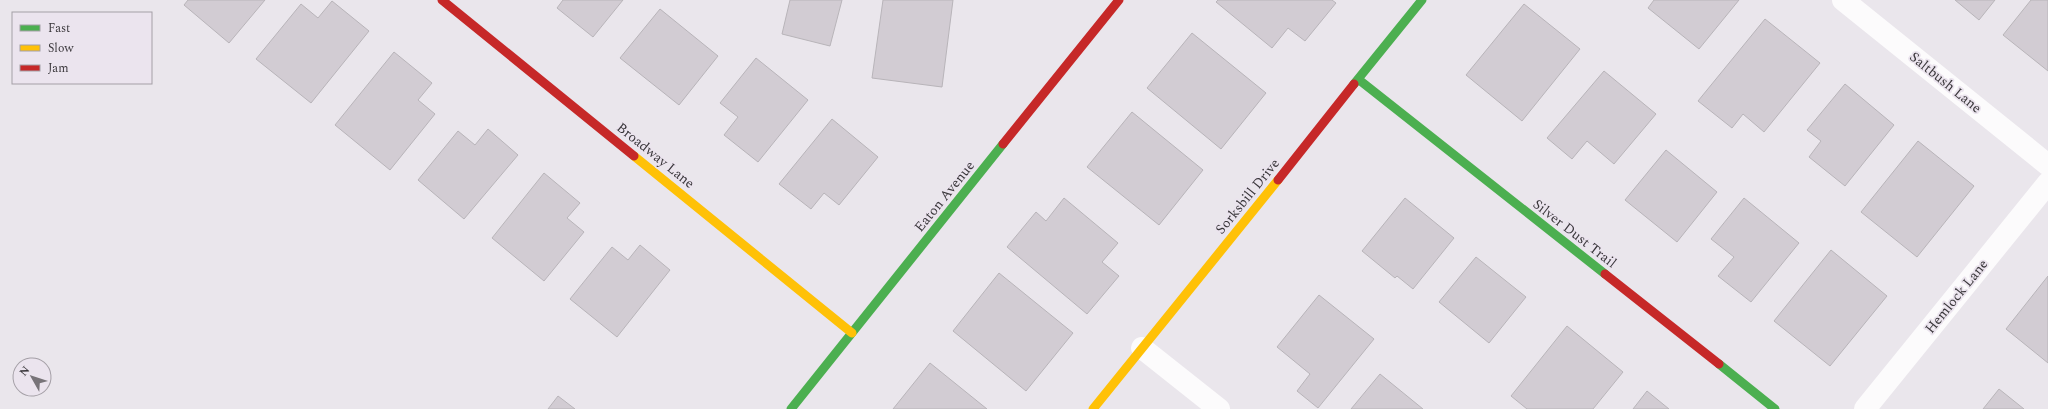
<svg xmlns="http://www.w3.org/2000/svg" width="2048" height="409" viewBox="0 0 2048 409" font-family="Spectral,serif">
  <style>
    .building { fill: #d2ccd3; stroke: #b8b4b9 }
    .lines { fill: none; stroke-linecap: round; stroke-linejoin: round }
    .street { stroke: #fcfbfc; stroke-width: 22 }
    .fast { stroke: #4caf50; stroke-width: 9 }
    .slow { stroke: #ffc107; stroke-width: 9 }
    .jam { stroke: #c62828; stroke-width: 9 }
    .labels { text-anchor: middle; stroke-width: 3.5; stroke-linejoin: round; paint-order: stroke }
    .street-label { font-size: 14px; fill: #3a373b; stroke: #ebe4ee }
  </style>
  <rect width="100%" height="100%" fill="#eae6ec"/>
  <path class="building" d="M188,0h77l-36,43 -45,-38z
    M563,0h60l-30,37 -36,-29z
    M790,0h52l-12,46 -48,-12z
    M883,0h70l-11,87 -70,-9z
    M1218,0h114l4,3 -31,38 -17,-13 -16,20 -56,-46z
    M1654,0h85l-40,49 -51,-41z
    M1955,0h40l-16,20z
    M2031,0h17v71l-45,-36z
    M332,1l37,30 -58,72 -55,-44 45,-55 17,14z
    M1524,4l56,45 -58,72 -56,-46z
    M660,9l58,47 -39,49 -59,-47z
    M1765,19l55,44 -56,69 -21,-18 -11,14 -34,-27z
    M1192,33l74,60 -45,56 -74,-61z
    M394,52l38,31 -14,17 17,14 -45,56 -55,-45z
    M756,58l52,42 -50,62 -34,-27 14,-18 -18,-14z
    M1604,71l52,43 -42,50 -27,-23 -15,18 -25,-21z
    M1845,84l49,41 -49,61 -36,-29 12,-16 -14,-11z
    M1132,112l71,58 -44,55 -72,-58z
    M832,119l46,38 -39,48 -15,-12 -13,16 -32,-25z
    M488,129l30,26 -54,64 -46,-39 40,-49 17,14z
    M1918,141l56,45 -57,71 -56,-45z
    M1666,150l51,42 -40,50 -52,-42z
    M544,173l36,30 -13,15 17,14 -40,49 -52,-43z
    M1064,198l54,45 -16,19 17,14 -32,38 -80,-67 29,-35 10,9z
    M1405,198l49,40 -41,51 -16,-13 -2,2 -33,-27z
    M1744,198l55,45 -48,59 -33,-26 16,-19 -23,-18z
    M640,245l30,25 -53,67 -47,-38 42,-52 16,13z
    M1831,250l56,46 -57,70 -56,-45z
    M1476,257l50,40 -37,46 -50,-41z
    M999,273l74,60 -47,58 -73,-60z
    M2048,276v87l-42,-34z
    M1319,295l55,44 -56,69 -21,-17 13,-17 -33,-27z
    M1567,326l56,46 -30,37h-66l-16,-13z
    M930,363l57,46h-94z
    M1380,374l43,35h-72z
    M1999,389l25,20h-41z
    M1647,391l22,18h-36z
    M558,396l17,13h-27z"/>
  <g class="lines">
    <path class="street" d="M1843,0l205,165
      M1142,348l77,61
      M1865,409l183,-226"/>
    <path class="fast" d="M1358,79l247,195
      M1354,84l68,-84
      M1719,364l56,45
      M791,409l212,-265"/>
    <path class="slow" d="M634,156l218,177
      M1093,409l185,-229"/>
    <path class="jam" d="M442,0l192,156
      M1003,144l116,-144
      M1278,180l76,-96
      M1605,274l114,90"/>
  </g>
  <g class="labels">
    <g class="street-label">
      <text transform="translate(1946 82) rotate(39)" y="5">Saltbush Lane</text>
      <text transform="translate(656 155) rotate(39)" y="5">Broadway Lane</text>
      <text transform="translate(944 196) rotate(-51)" y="5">Eaton Avenue</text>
      <text transform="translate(1247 196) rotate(-51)" y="5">Sorksbill Drive</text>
      <text transform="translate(1575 233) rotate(38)" y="5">Silver Dust Trail</text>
      <text transform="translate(1956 296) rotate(-51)" y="5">Hemlock Lane</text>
    </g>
  </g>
  <rect x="12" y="12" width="140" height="72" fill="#ebe4ee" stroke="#a49fa6"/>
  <rect x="20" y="25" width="20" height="6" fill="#4caf50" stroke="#a49fa6"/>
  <text x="48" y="32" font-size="12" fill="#3a373b">Fast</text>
  <rect x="20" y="45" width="20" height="6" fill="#ffc107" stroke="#a49fa6"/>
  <text x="48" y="52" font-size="12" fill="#3a373b">Slow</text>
  <rect x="20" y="65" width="20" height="6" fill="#c62828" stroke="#a49fa6"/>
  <text x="48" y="72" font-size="12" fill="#3a373b">Jam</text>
  <g transform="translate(32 377) rotate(309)"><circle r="19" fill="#ebe4ee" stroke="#a49fa6"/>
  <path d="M0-3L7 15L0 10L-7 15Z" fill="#787479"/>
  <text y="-6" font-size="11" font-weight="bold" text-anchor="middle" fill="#3a373b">N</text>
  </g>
</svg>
